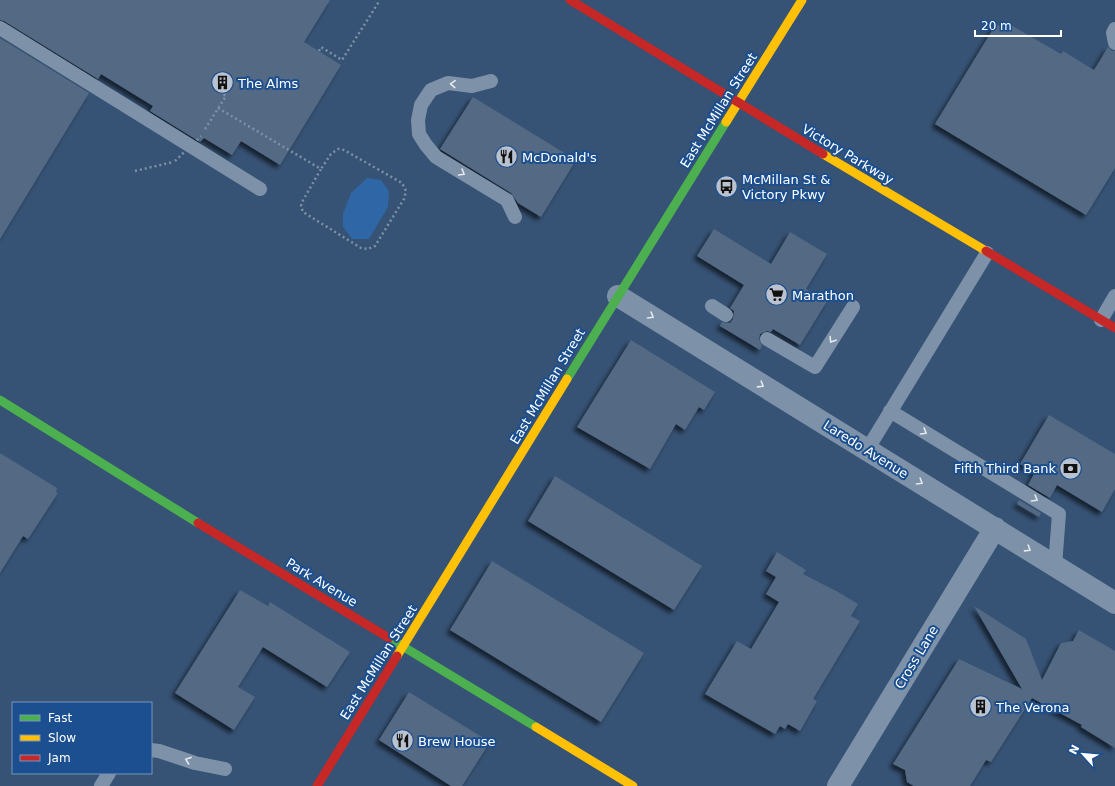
<svg xmlns="http://www.w3.org/2000/svg" width="1115" height="786" viewBox="0 0 1115 786" font-family="'DejaVu Sans',sans-serif">
  <style>
    .green { fill: #2f66a5 }
    .building { fill: #526984; filter: url(#shadow) }
    .lines { fill: none; stroke-linecap: round; stroke-linejoin: round }
    .path { stroke: #7d92a8; stroke-width: 2.5; stroke-dasharray: 2 3; stroke-linecap: butt }
    .lane { stroke: #7d92a8; stroke-width: 14 }
    .street { stroke: #7d92a8; stroke-width: 22 }
    .fast { stroke: #4caf50; stroke-width: 9 }
    .slow { stroke: #ffc107; stroke-width: 9 }
    .jam { stroke: #c62828; stroke-width: 9 }
    .path-bridge { stroke: #7d92a8; stroke-width: 2.5; stroke-dasharray: 2 3; stroke-linecap: butt }
    .oneway { stroke: #e5e9ee }
    .labels { text-anchor: middle; stroke-width: 4; stroke-linejoin: round; paint-order: stroke }
    .poi-label { font-size: 13px; fill: #fff; stroke: #1b4f8f; text-anchor: start }
    .street-label { font-size: 13px; fill: #fff; stroke: #1b4f8f }
  </style>
  <defs>
    <filter id="shadow"><feDropShadow dx="-3.5" dy="3.5" stdDeviation="2" flood-color="#0009"/></filter>
  </defs>
  <rect width="100%" height="100%" fill="#365274"/>
  <path class="green" d="M367,178l14,2 8,11 -1,16 -19,32h-17l-9,-12v-13l8,-21z"/>
  <path class="building" d="M0,0h330l-26,42 37,23 -61,100 -39,-24 -9,14 -28,-17 -4,4 -50,-31 3,-5 -52,-32 -3,5 -94,-58 -4,-1z
    M996,24l9,5 4,-5 52,30 2,-3 31,19 14,-23 4,4h3v117l-29,47 -151,-91z
    M0,38l89,55 -89,146z
    M473,97l103,63 -35,57 -23,-14 -7,-10 -71,-44z
    M714,229l57,35 19,-32 37,22 -21,35 21,12 -27,44 -27,-16 -2,3 -4,-1 -7,3 -1,5 3,7 -2,4 -40,-24 2,-4 8,1 3,-4 1,-8 -4,-3 14,-23 -47,-29z
    M631,340l84,52 -11,18 -5,-3 -14,23 -9,-6 -26,45 -73,-42z
    M1049,415l66,39v35l-13,23 -45,-27 -7,13 -22,-13 7,-13 -15,-8z
    M0,453l57,35 -1,4 2,1 -30,46 -5,-3 -23,37z
    M555,476l147,90 -28,44 -146,-89z
    M1019,500l22,13 -2,4 -22,-13z
    M777,552l29,18 -3,4 35,18 20,12 -7,12 9,5 -47,78 4,2 -17,30 -12,-7 -3,5 -5,-3 -5,8 -70,-40 32,-53 14,8 28,-47 -13,-8 10,-17 -10,-6z
    M492,561l152,92 -43,69 -151,-92z
    M240,590l28,16 2,-4 80,50 -23,35 -64,-40 -25,40 17,10 -21,33 -59,-37z
    M974,606l52,33 16,41 19,-37 12,-2 6,-11 36,21v97l-34,-21 1,-2 -50,-27 -41,64 -5,-2 -16,26h-56l-7,-4 -2,-12 -12,-6 66,-105 63,30z
    M409,692l81,50 -28,44h-11l-72,-46z"/>
  <g class="lines">
    <path class="path" d="M319,51l2,-4 21,13 38,-60
      M218,108l103,61 -19,33 -1,4 2,6 58,36 7,1 7,-3 29,-47 2,-8 -4,-8 -58,-33 -6,-1 -7,5 -10,15
      M205,129l21,-33 -4,-3
      M135,171l38,-9"/>
    <path class="lane" d="M0,28l260,161
      M1115,29l-2,4 2,10
      M491,81l-19,5 -24,-3 -17,7 -10,15 -3,15 1,14 7,11 10,12 71,43 8,17
      M712,306l14,9
      M1101,320l14,-24
      M767,339l48,28 38,-60
      M890,411l169,103 -4,52
      M867,450l120,-197
      M151,750l8,1 36,12 30,6
      M101,786l8,-13"/>
    <path class="street" d="M618,296l497,307
      M838,786l157,-258"/>
    <path class="fast" d="M567,379l159,-257
      M0,400l198,123
      M389,638l147,89"/>
    <path class="slow" d="M726,122l76,-122
      M823,154l163,97
      M397,656l170,-277
      M536,727l97,59"/>
    <path class="jam" d="M570,0l253,154
      M986,251l129,77
      M198,523l191,115
      M317,786l80,-130"/>
    <path class="path-bridge" d="M175,161l26,-25"/>
  </g>
  <defs><path id="oneway-chevron" d="M-2-3.5L2.5 0L-2 3.5" fill="none" stroke-width="1.6" stroke-linecap="round" stroke-linejoin="round"/></defs>
  <g class="oneway">
    <use href="#oneway-chevron" transform="translate(453 84) rotate(-177)"/>
    <use href="#oneway-chevron" transform="translate(462 173) rotate(31)"/>
    <use href="#oneway-chevron" transform="translate(651 316) rotate(31)"/>
    <use href="#oneway-chevron" transform="translate(832 340) rotate(122)"/>
    <use href="#oneway-chevron" transform="translate(761 385) rotate(32)"/>
    <use href="#oneway-chevron" transform="translate(924 432) rotate(31)"/>
    <use href="#oneway-chevron" transform="translate(920 482) rotate(31)"/>
    <use href="#oneway-chevron" transform="translate(1035 499) rotate(31)"/>
    <use href="#oneway-chevron" transform="translate(1028 549) rotate(32)"/>
    <use href="#oneway-chevron" transform="translate(188 760) rotate(-160)"/>
  </g>
  <defs>
    <symbol id="building-disc" viewBox="-11 -11 22 22"><circle r="9.5" fill="#b9c2ce" stroke="#1b4f8f"/><path d="M-4-6H4V6H1V3H-1V6H-4ZM-2.5-4.3h1.7v1.8h-1.7ZM.8-4.3h1.7v1.8H.8ZM-2.5-1h1.7V.8h-1.7ZM.8-1h1.7V.8H.8Z" fill="#111"/></symbol>
    <symbol id="restaurant-disc" viewBox="-11 -11 22 22"><circle r="9.5" fill="#b9c2ce" stroke="#1b4f8f"/><path d="M-5-6h1v4h1v-4h1v4h1v-4h1v5L-1.5 .5V6h-2V.5L-5-1ZM5-6V6H3V1.5H1.5Q1.5-4 5-6Z" fill="#111"/></symbol>
    <symbol id="bus-disc" viewBox="-11 -11 22 22"><circle r="9.5" fill="#b9c2ce" stroke="#1b4f8f"/><path d="M-5-6H5V4H4V6H2V4H-2V6H-4V4H-5ZM-3.5-4V0h7V-4ZM-3.5 1.2v1.5H-2V1.2ZM2 1.2v1.5H3.5V1.2Z" fill="#111"/></symbol>
    <symbol id="supermarket-disc" viewBox="-11 -11 22 22"><circle r="9.5" fill="#b9c2ce" stroke="#1b4f8f"/><path d="M-6-5.5h2.5l.6 2H6L4.5 2H-2.5L-4.4-4H-6ZM-1.5 3.2a1.3 1.3 0 1 0 .1 0ZM3 3.2a1.3 1.3 0 1 0 .1 0Z" fill="#111"/></symbol>
    <symbol id="bank-disc" viewBox="-11 -11 22 22"><circle r="9.5" fill="#b9c2ce" stroke="#1b4f8f"/><path d="M-6-4H6V4H-6ZM0-2.3a2.3 2.3 0 1 0 0 4.6a2.3 2.3 0 1 0 0-4.6Z" fill="#111"/></symbol>
  </defs>
  <g fill-rule="evenodd">
    <use href="#building-disc" x="210" y="70" width="25" height="25"/>
    <use href="#restaurant-disc" x="494" y="144" width="25" height="25"/>
    <use href="#bus-disc" x="714" y="174" width="25" height="25"/>
    <use href="#supermarket-disc" x="764" y="282" width="25" height="25"/>
    <use href="#bank-disc" x="1058" y="456" width="25" height="25"/>
    <use href="#building-disc" x="968" y="694" width="25" height="25"/>
    <use href="#restaurant-disc" x="390" y="728" width="25" height="25"/>
  </g>
  <g class="labels">
    <g class="poi-label">
      <text x="238" y="88">The Alms</text>
      <text x="522" y="162">McDonald's</text>
      <text x="742" y="184">McMillan St &amp;<tspan x="742" dy="15">Victory Pkwy</tspan></text>
      <text x="792" y="300">Marathon</text>
      <text x="1056" y="473" text-anchor="end">Fifth Third Bank</text>
      <text x="996" y="712">The Verona</text>
      <text x="418" y="746">Brew House</text>
    </g>
    <g class="street-label">
      <text transform="translate(718 110) rotate(-58)" y="5">East McMillan Street</text>
      <text transform="translate(848 154) rotate(31)" y="5">Victory Parkway</text>
      <text transform="translate(547 386) rotate(-59)" y="5">East McMillan Street</text>
      <text transform="translate(866 449) rotate(32)" y="5">Laredo Avenue</text>
      <text transform="translate(322 582) rotate(31)" y="5">Park Avenue</text>
      <text transform="translate(916 657) rotate(-59)" y="5">Cross Lane</text>
      <text transform="translate(378 662) rotate(-58)" y="5">East McMillan Street</text>
    </g>
  </g>
  <rect x="12" y="702" width="140" height="72" fill="#1b4f8f" stroke="#7695bc"/>
  <rect x="20" y="715" width="20" height="6" fill="#4caf50" stroke="#7695bc"/>
  <text x="48" y="722" font-size="12" fill="#ffffff">Fast</text>
  <rect x="20" y="735" width="20" height="6" fill="#ffc107" stroke="#7695bc"/>
  <text x="48" y="742" font-size="12" fill="#ffffff">Slow</text>
  <rect x="20" y="755" width="20" height="6" fill="#c62828" stroke="#7695bc"/>
  <text x="48" y="762" font-size="12" fill="#ffffff">Jam</text>
  <g transform="translate(1083 754) rotate(297)" stroke="#1b4f8f" stroke-width="3" paint-order="stroke">
  <path d="M0-3L7 15L0 10L-7 15Z" fill="#ffffff"/>
  <text y="-6" font-size="11" font-weight="bold" text-anchor="middle" fill="#ffffff">N</text>
  </g>
  <path d="M975 30v6h86v-6" fill="none" stroke="#ffffff" stroke-width="2"/>
  <text x="981" y="30" font-size="12" fill="#ffffff" stroke="#1b4f8f" stroke-width="3" paint-order="stroke">20 m</text>
</svg>
